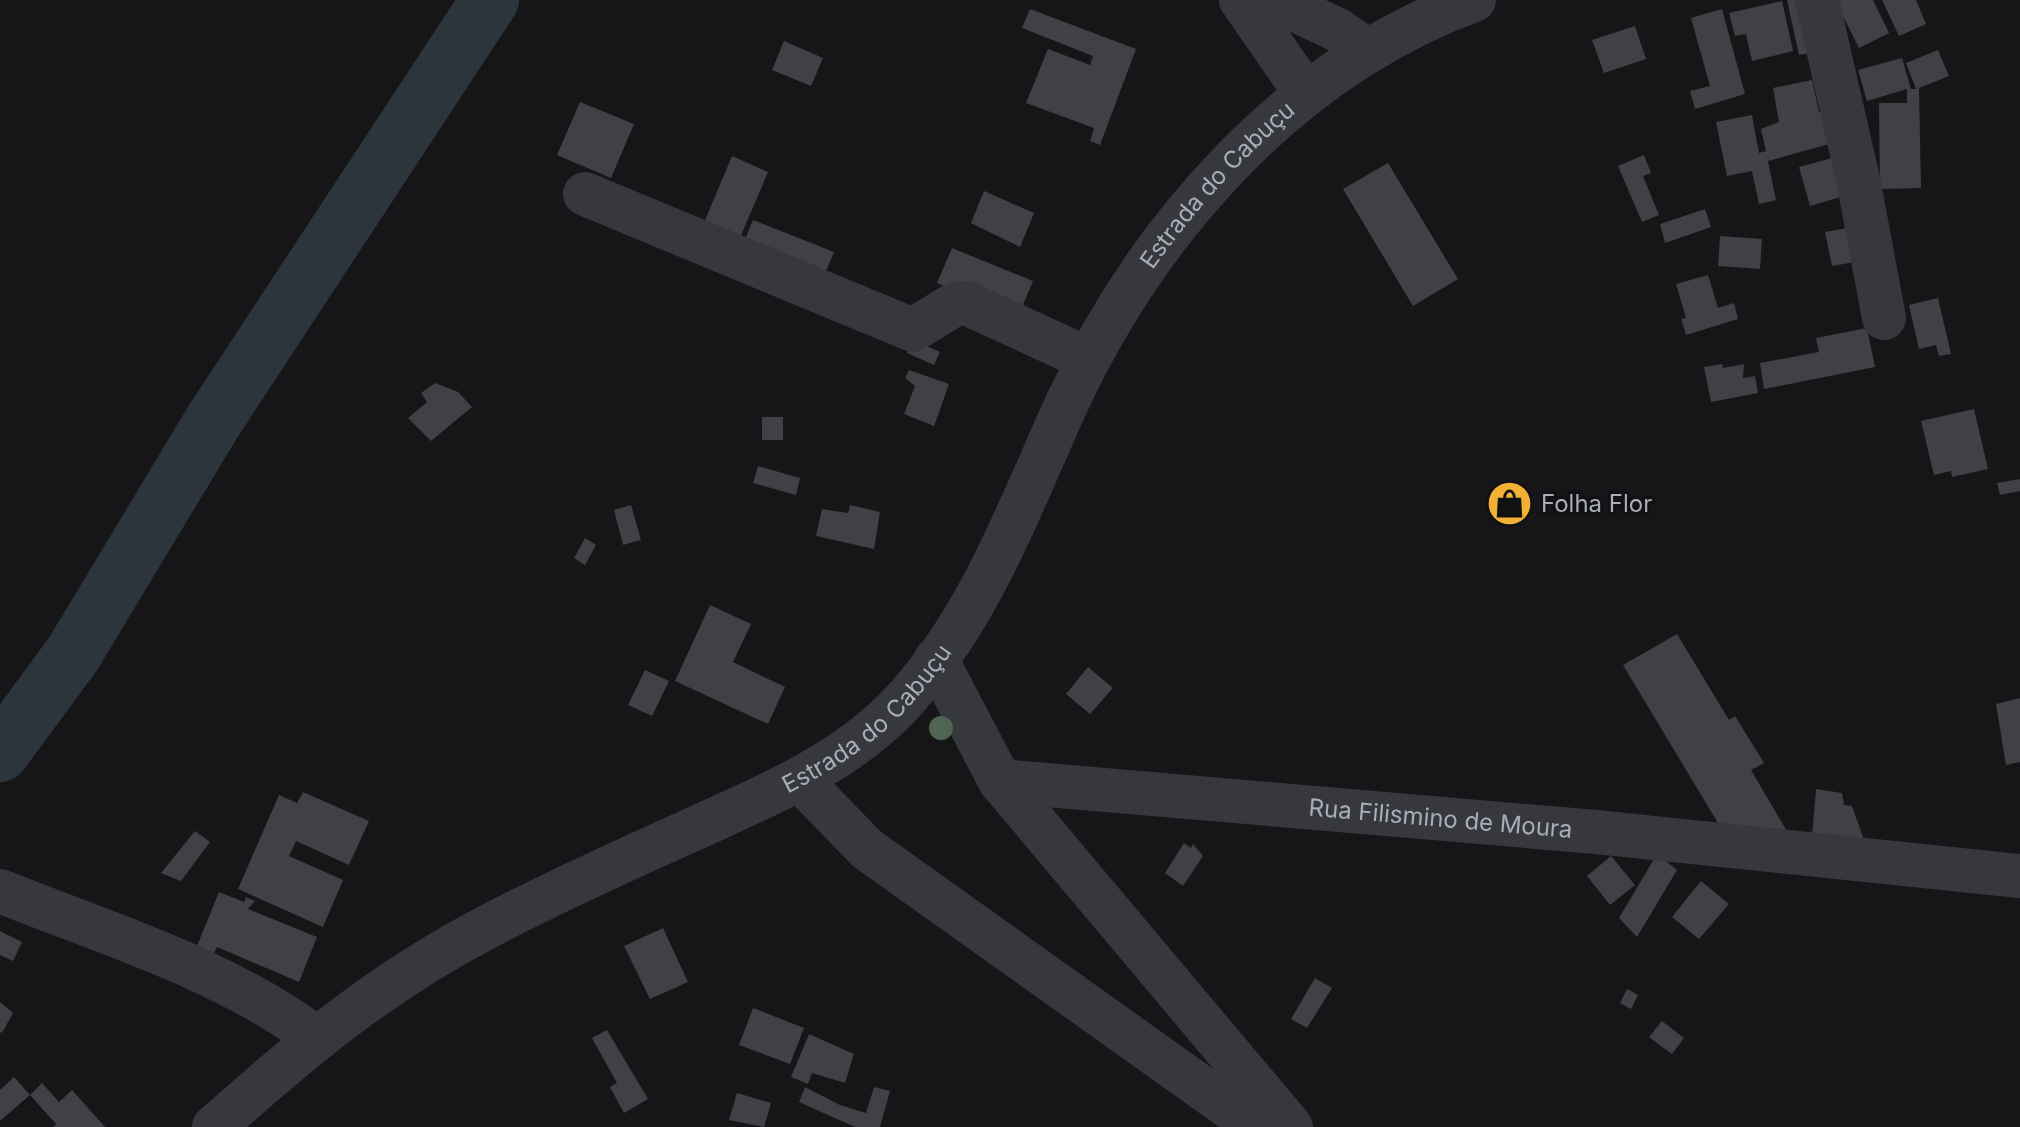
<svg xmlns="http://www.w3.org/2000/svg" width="2020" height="1127" viewBox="0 0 2020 1127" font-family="Inter,sans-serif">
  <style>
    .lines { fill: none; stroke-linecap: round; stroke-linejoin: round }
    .river { stroke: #2c353c; stroke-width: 58 }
    .building { fill: #404145 }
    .minor { stroke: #37383d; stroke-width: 44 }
    .tree { fill: #506452 }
    .labels { text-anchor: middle; stroke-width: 6; stroke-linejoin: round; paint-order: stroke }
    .street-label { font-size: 24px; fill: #a8adb8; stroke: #111113 }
    .poi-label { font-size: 24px; fill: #a8adb8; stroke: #111113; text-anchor: start }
  </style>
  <rect width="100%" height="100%" fill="#161618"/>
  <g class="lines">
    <path class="river" d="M0,753l73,-99 141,-234 276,-420"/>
  </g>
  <path class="building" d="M1787,0h17l11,52 -16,3z
    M1835,0h38l16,33 -30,15z
    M1882,0h34l10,24 -27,12z
    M1782,1l11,50 -41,10 -6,-27 -11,2 -6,-23z
    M1030,9l106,40 -36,96 -10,-4 4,-13 -68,-25 22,-54 42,16 3,-9 -71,-28z
    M1722,9l23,85 -50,15 -5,-18 20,-5 -19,-68z
    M1635,26l11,33 -42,14 -12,-33z
    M784,41l39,17 -12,28 -39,-16z
    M1938,50l11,26 -30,12 2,100 -41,1 -1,-86h28v-14l-40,12 -9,-31 44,-12 9,31h5l-10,-26z
    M1812,80l7,32 9,-2 8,32 -68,19 8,39 -17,4 -7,-33 -25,5 -11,-54 36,-7 7,38 7,-2 -5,-22 18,-7 -6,-34z
    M580,102l54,22 -23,54 -54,-23z
    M1644,155l7,18 -8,3 16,39 -17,7 -24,-56z
    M732,156l36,16 -29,68 -36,-15z
    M1836,157l11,38 -37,11 -11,-39z
    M1388,163l70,116 -45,27 -70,-117z
    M984,191l50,22 -14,34 -49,-24z
    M1705,209l6,18 -46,16 -5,-19z
    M753,220l81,32 -12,29 -81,-32z
    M1854,227l7,34 -29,5 -7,-34z
    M1720,236l42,3 -2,30 -42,-3z
    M952,248l81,33 -15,36 -81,-34z
    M1708,275l10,33 16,-5 4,16 -52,16 -5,-16 5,-1 -10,-34z
    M1938,298l13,56 -12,2 -3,-11 -17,4 -10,-44z
    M1867,328l8,39 -111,22 -4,-26 59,-11 -3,-14z
    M913,340l27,12 -6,13 -27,-12z
    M1722,364l1,4 21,-4 -1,14 12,-2 3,17 -47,9 -7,-35z
    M909,370l40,14 -15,42 -30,-12 11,-28 -10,-8z
    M435,383l23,9 14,15 -41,34 -23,-23 19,-16 -6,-9z
    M1974,409l14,60 -36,8 -1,-6 -17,4 -13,-54z
    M762,417h21v23h-21z
    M758,466l42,12 -4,17 -43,-12z
    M2020,479v12l-20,4 -3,-12z
    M631,505l10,35 -18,5 -9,-35z
    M850,505l30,7 -6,37 -58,-13 6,-27 26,4z
    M585,538l11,7 -11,20 -11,-7z
    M710,605l41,19 -18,38 52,25 -17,37 -93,-43z
    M1677,634l52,86 6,-4 29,47 -13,7 37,63 -67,-5 -98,-163z
    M1088,667l25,21 -23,26 -24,-20z
    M645,670l24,11 -17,35 -24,-11z
    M2020,698v64l-14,3 -10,-61z
    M1816,789l26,4 2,12 8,1 12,34 -52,-3z
    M303,792l66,29 -20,44 -53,-24 -4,9 -3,6 54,24 -20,47 -85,-38 41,-94 18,8z
    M195,831l15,11 -29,39 -20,-8z
    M1184,843l7,5 2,-4 10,12 -20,30 -18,-13z
    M1657,854l20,16 -40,67 -18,-19z
    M1611,856l24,29 -25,20 -23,-29z
    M1701,881l28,23 -30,35 -27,-22z
    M219,892l25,10 2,-5 9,4 -7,8 69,28 -18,45 -82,-35 -3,6 -17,-7z
    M663,928l25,54 -38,17 -26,-53z
    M0,931l22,11 -9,19 -13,-6z
    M1315,978l17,10 -25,40 -16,-9z
    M1627,989l11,6 -7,14 -11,-6z
    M0,1002l13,11 -11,20 -2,-1z
    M753,1008l51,20 -14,36 -51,-19z
    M1662,1021l22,17 -12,16 -23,-17z
    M607,1030l41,69 -24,14 -14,-26 7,-4 -25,-45z
    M809,1034l45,20 -9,29 -33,-10 -4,11 -17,-7z
    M14,1077l16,18 -30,26v-31z
    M42,1083l17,19 13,-12 33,37h-52l3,-3 -26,-29z
    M805,1087l35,18 26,8 8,-26 16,4 -10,36h-25l-56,-25z
    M737,1093l34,10 -7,24 -35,-7z"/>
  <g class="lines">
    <g class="minor">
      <path d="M1241,0l65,94"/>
      <path d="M1274,0l64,30 29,20"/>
      <path d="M1817,0l42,184 25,134"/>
      <path d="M585,194l328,136 42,-26 11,-1 122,56"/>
      <path id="s1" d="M936,659l64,122 596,51 424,44"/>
      <path d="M800,780l67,69 390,278"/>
      <path d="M1000,781l291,346"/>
      <path d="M0,891c107,43 222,77 315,146"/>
      <path id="s2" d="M214,1127c91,-81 166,-144 275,-201 65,-34 131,-64 198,-94 74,-34 152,-65 210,-124 82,-86 122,-200 170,-305 81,-174 223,-336 407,-403"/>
    </g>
  </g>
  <circle class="tree" cx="941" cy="728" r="12"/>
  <defs>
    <symbol id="shop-disc" viewBox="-11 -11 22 22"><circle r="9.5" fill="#f2b134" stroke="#111113"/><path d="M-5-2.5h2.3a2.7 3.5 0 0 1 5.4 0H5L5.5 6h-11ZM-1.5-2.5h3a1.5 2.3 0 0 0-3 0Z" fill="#111"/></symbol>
  </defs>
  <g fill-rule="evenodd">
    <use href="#shop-disc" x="1484" y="478" width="51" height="51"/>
  </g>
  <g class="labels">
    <g class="street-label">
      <text dy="8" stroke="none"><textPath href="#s2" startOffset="1424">Estrada do Cabuçu</textPath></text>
      <text dy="8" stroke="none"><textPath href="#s2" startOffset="776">Estrada do Cabuçu</textPath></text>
      <text dy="8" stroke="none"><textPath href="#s1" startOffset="580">Rua Filismino de Moura</textPath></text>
    </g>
    <g class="poi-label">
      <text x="1541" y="512">Folha Flor</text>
    </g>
  </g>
</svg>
